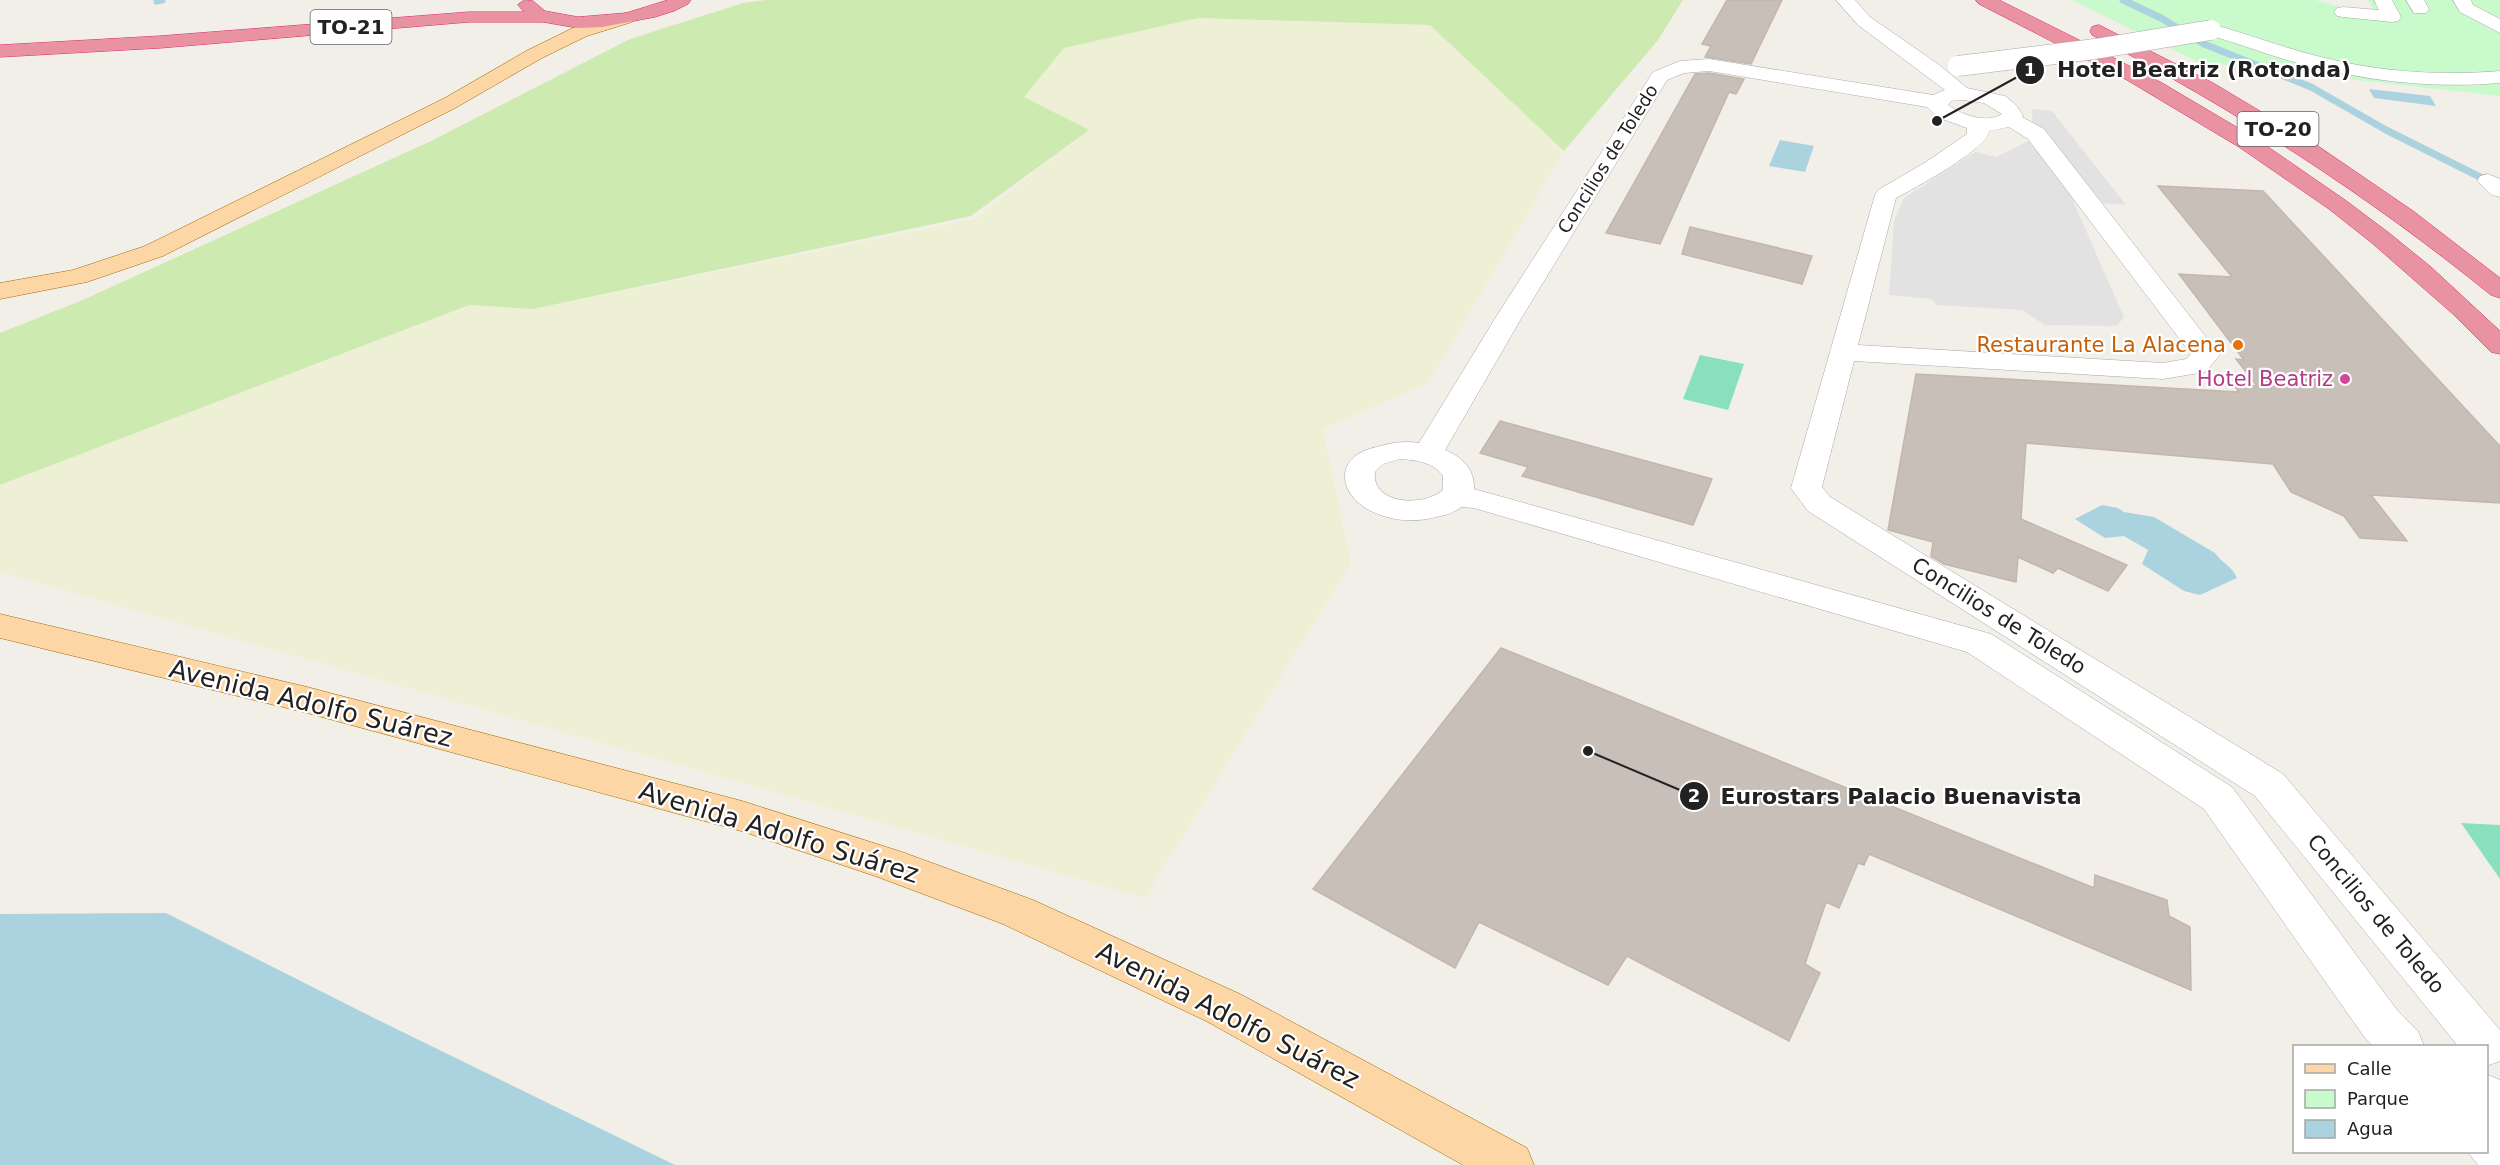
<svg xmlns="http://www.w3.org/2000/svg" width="2500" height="1165" viewBox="0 0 2500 1165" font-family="'DejaVu Sans',sans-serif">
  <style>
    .farmland { fill: #eef0d5 }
    .grass { fill: #cdebb0 }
    .park { fill: #c8facc }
    .pitch { fill: #88e0be }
    .parking { fill: #e2e2e2 }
    .water { fill: #aad3df }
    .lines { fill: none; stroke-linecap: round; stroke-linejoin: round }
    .stream { stroke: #aad3df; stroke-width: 7 }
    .building { fill: #c7bfb8; stroke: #c4b6ab; stroke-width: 1.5 }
    .street-casing { stroke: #a9a9a9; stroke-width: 1 }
    .primary-casing { stroke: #a06b00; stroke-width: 1 }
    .highway-casing { stroke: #dc2a67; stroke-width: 1 }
    .street { fill: #fff; fill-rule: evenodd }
    .primary { fill: #fcd6a4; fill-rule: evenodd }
    .highway { fill: #e892a2; fill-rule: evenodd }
    .street-bridge-casing { stroke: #a9a9a9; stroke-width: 21; stroke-linecap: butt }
    .street-bridge { stroke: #fff; stroke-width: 20 }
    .food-dot { fill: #e8710a; stroke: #fff; stroke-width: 2 }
    .hotel-dot { fill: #d1479c; stroke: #fff; stroke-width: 2 }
    .labels { text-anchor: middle; stroke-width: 4.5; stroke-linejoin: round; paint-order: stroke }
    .far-street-label { font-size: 18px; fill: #222; stroke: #fff }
    .shield { fill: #fff; stroke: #646464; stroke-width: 1.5 }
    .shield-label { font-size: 20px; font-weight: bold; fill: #222 }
    .food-label { font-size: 21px; fill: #c56008; stroke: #fff; text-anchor: end }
    .hotel-label { font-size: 21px; fill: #b23c85; stroke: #fff; text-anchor: end }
    .street-label { font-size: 21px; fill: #222; stroke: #fff }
    .near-street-label { font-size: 26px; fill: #222; stroke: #fff }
    .leader { fill: none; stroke: #222; stroke-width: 2 }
    .callout-dot { fill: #222; stroke: #fff; stroke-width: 2 }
    .mark-label { font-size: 18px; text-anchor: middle; font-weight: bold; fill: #fff }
    .callout-label { font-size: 22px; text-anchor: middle; font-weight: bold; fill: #222; stroke: #fff; stroke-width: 4.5; stroke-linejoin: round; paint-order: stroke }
  </style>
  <rect width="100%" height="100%" fill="#f2efe9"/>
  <path class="farmland" d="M1198,18l232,7 134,126 -135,232 -106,46 28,134 -206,335 -1145,-326v-87l469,-180 64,4 442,-90 113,-89 -65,-33 41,-49z"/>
  <path class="grass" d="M765,0h918l-25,40 -94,111 -134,-126 -232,-7 -134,30 -40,49 65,33 -118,86 -438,93 -64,-4 -469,180v-152l85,-34 346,-158 199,-102 113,-36z"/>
  <path class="park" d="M2072,0h243l62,17 -9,-17h132v96l-302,-34z"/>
  <path class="pitch" d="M1700,355l44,9 -16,46 -45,-11z
    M2461,823l39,2v54z"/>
  <path class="parking" d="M2032,109l20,2 74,94 -53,-4 51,116 -7,9 -72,-1 -23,-15 -85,-5 -5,-6 -43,-4 5,-74 10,-23 71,-46 21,5 37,-18z"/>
  <path class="water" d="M2369,89l61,7 6,10 -62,-8z
    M1780,140l34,6 -9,26 -36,-6z
    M2102,505l16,3 6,4 30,5 61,36c7,10 17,13 22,25l-37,17 -16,-4 -42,-27 6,-14 -24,-14 -19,2 -30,-19z
    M166,913l208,105 301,147h-675v-251z"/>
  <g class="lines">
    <path class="stream" d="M2123,0l38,18 43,26 107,43 75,43 102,51
      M157,1l5,-1"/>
  </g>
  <path class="building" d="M1727,0h55l-31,64 -46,-7 6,-11 -9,-2z
    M1709,73l35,6 -8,15 -7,-2 -69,152 -54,-11 89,-159z
    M2158,186l105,5 237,255v57l-129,-8 36,46 -47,-3 -16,-22 -53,-24 -18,-28 -247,-21 -5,76 106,46 -19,26 -50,-23 -5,5 -35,-16 -2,25 -72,-18 -13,-8 2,-14 -45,-12 28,-156 323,18 -5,-7 23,1 -21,-27 8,1 -65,-86 53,3z
    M1690,227l122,29 -10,28 -120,-30z
    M1500,421l212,58 -19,46 -171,-49 6,-9 -48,-14z
    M1501,648l593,240 1,-13 72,25 2,16 21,11 1,63 -322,-136 -5,11 -6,-2 -19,45 -13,-6 -21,62 15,9 -31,68 -162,-85 -19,29 -129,-63 -24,46 -142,-79z"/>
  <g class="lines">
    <defs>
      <path id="street" d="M1836,0h19l15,17 68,47 29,24 38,8 11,9 7,10 -1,2 22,12 176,226 -15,17 -42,7 -309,-18 -32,126 8,10 453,277 217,256v31l-14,5v-20h-28l-203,-250 -447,-285 -17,-23 84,-293 3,-5 48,-28 41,-28v-6l-30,-11 -10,-10 -218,-36 -25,2 -17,7 -145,237 -77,133c17,7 30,19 29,39l517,145 241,153 165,223 21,21 6,15h-51l-8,-8 -161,-229 -237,-157 -493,-144 -13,-1c-7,6 -15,8 -25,10 -22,6 -46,4 -67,-7 -29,-15 -35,-50 0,-61 18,-5 32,-9 50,-6l77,-126 157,-245 27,-11 29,-2 224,36 12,-5 -87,-65zM1962,100l22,3 18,11c-15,10 -40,1 -54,-9l3,-4zM2009,127l19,12 163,215 -5,5 -23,4 -305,-18 38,-147c17,-9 93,-50 93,-67zM1400,459c16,1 33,3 43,17v14c-19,17 -72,15 -68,-18l8,-8z
        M2374,0h18l9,17 -3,4 -6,1 -49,-5 -6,-1 -3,-4 3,-4 6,-1 36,3z
        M2406,0h18l5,9 -3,4h-12z
        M2453,0h18l2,5 27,14v14l-40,-21z
        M2211,24c37,10 73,24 110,33 59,15 119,19 179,14v12c-72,6 -143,-3 -213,-23 -28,-8 -54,-19 -83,-26l-2,-4 2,-4z
        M2488,174l12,5v18l-8,-2 -15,-14 3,-5z
        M2486,1074l14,6v85h-22l-10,-13h18z"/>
      <path id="primary" d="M626,13l6,1 3,4 -3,4 -45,14 -45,22 -85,49 -294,149 -76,26 -87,17v-16l73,-13 72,-24 298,-147 85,-49 45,-22z
        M0,614l307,73 435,114 160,51 131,48 207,94 287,154 7,17h-71l-255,-143 -205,-98 -128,-48 -134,-45 -434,-118 -307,-75z"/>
      <path id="highway" d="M525,0l8,1 12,10 33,6 48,-4 42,-13h23l-3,4 -14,7 -19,6 -53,10 -24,1 -35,-6h-74l-309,26 -160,9v-12l160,-9 309,-24h55l-6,-7z
        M1976,0h23l78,39 85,44 93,55 90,62 44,33 42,34 69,64v23l-9,-2 -38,-38 -81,-71 -43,-34 -90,-62 -112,-67 -148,-76z
        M2099,25l114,58 102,61 98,67 87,67v20l-9,-3c-125,-101 -255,-185 -399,-260l-2,-4 2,-4z"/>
    </defs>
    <use href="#street" class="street-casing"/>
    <use href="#primary" class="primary-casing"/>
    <use href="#highway" class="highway-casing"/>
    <use href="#street" class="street"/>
    <use href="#primary" class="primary"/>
    <use href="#highway" class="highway"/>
    <defs>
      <path id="street-bridge" d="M1958,66l137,-17 116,-19"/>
    </defs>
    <use href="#street-bridge" class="street-bridge-casing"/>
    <use href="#street-bridge" class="street-bridge"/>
  </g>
  <circle class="food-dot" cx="2238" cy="345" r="6"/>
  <circle class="hotel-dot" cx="2345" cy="379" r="6"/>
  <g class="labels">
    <g class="far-street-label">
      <text transform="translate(1608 159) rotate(-58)" y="6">Concilios de Toledo</text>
    </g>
    <g class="shield">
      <rect x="310.5" y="10" width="81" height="34" rx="4.5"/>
      <rect x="2237.5" y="112" width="81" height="34" rx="4.5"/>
    </g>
    <g class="shield-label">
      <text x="351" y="34">TO-21</text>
      <text x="2278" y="136">TO-20</text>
    </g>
    <g class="food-label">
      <text x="2226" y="352">Restaurante La Alacena</text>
    </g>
    <g class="hotel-label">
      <text x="2333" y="386">Hotel Beatriz</text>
    </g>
    <g class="street-label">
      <text transform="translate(1999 616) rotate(32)" y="7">Concilios de Toledo</text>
      <text transform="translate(2376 914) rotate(50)" y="7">Concilios de Toledo</text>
    </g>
    <g class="near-street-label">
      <text transform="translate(311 703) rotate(14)" y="9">Avenida Adolfo Suárez</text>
      <text transform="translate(779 832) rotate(17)" y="9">Avenida Adolfo Suárez</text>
      <text transform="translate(1228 1015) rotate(27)" y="9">Avenida Adolfo Suárez</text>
    </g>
  </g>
  <path class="leader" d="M1937 121L2030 70M1588 751L1694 796"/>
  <g class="callout-dot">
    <circle cx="1937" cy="121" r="6"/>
    <circle cx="1588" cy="751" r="6"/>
    <circle cx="2030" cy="70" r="15"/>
    <circle cx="1694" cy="796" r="15"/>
  </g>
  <g class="mark-label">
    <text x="2030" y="76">1</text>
    <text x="1694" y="802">2</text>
  </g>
  <g class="callout-label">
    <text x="2204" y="77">Hotel Beatriz (Rotonda)</text>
    <text x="1901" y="804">Eurostars Palacio Buenavista</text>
  </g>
  <rect x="2293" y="1045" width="195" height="108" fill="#ffffff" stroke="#a7a7a7" stroke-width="1.5"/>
  <rect x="2305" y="1064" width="30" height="9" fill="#fcd6a4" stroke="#a7a7a7" stroke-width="1.5"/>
  <text x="2347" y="1075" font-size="18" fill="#222222">Calle</text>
  <rect x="2305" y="1090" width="30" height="18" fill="#c8facc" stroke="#a7a7a7" stroke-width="1.5"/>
  <text x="2347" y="1105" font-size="18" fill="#222222">Parque</text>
  <rect x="2305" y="1120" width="30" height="18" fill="#aad3df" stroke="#a7a7a7" stroke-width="1.5"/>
  <text x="2347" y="1135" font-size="18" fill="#222222">Agua</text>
</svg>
